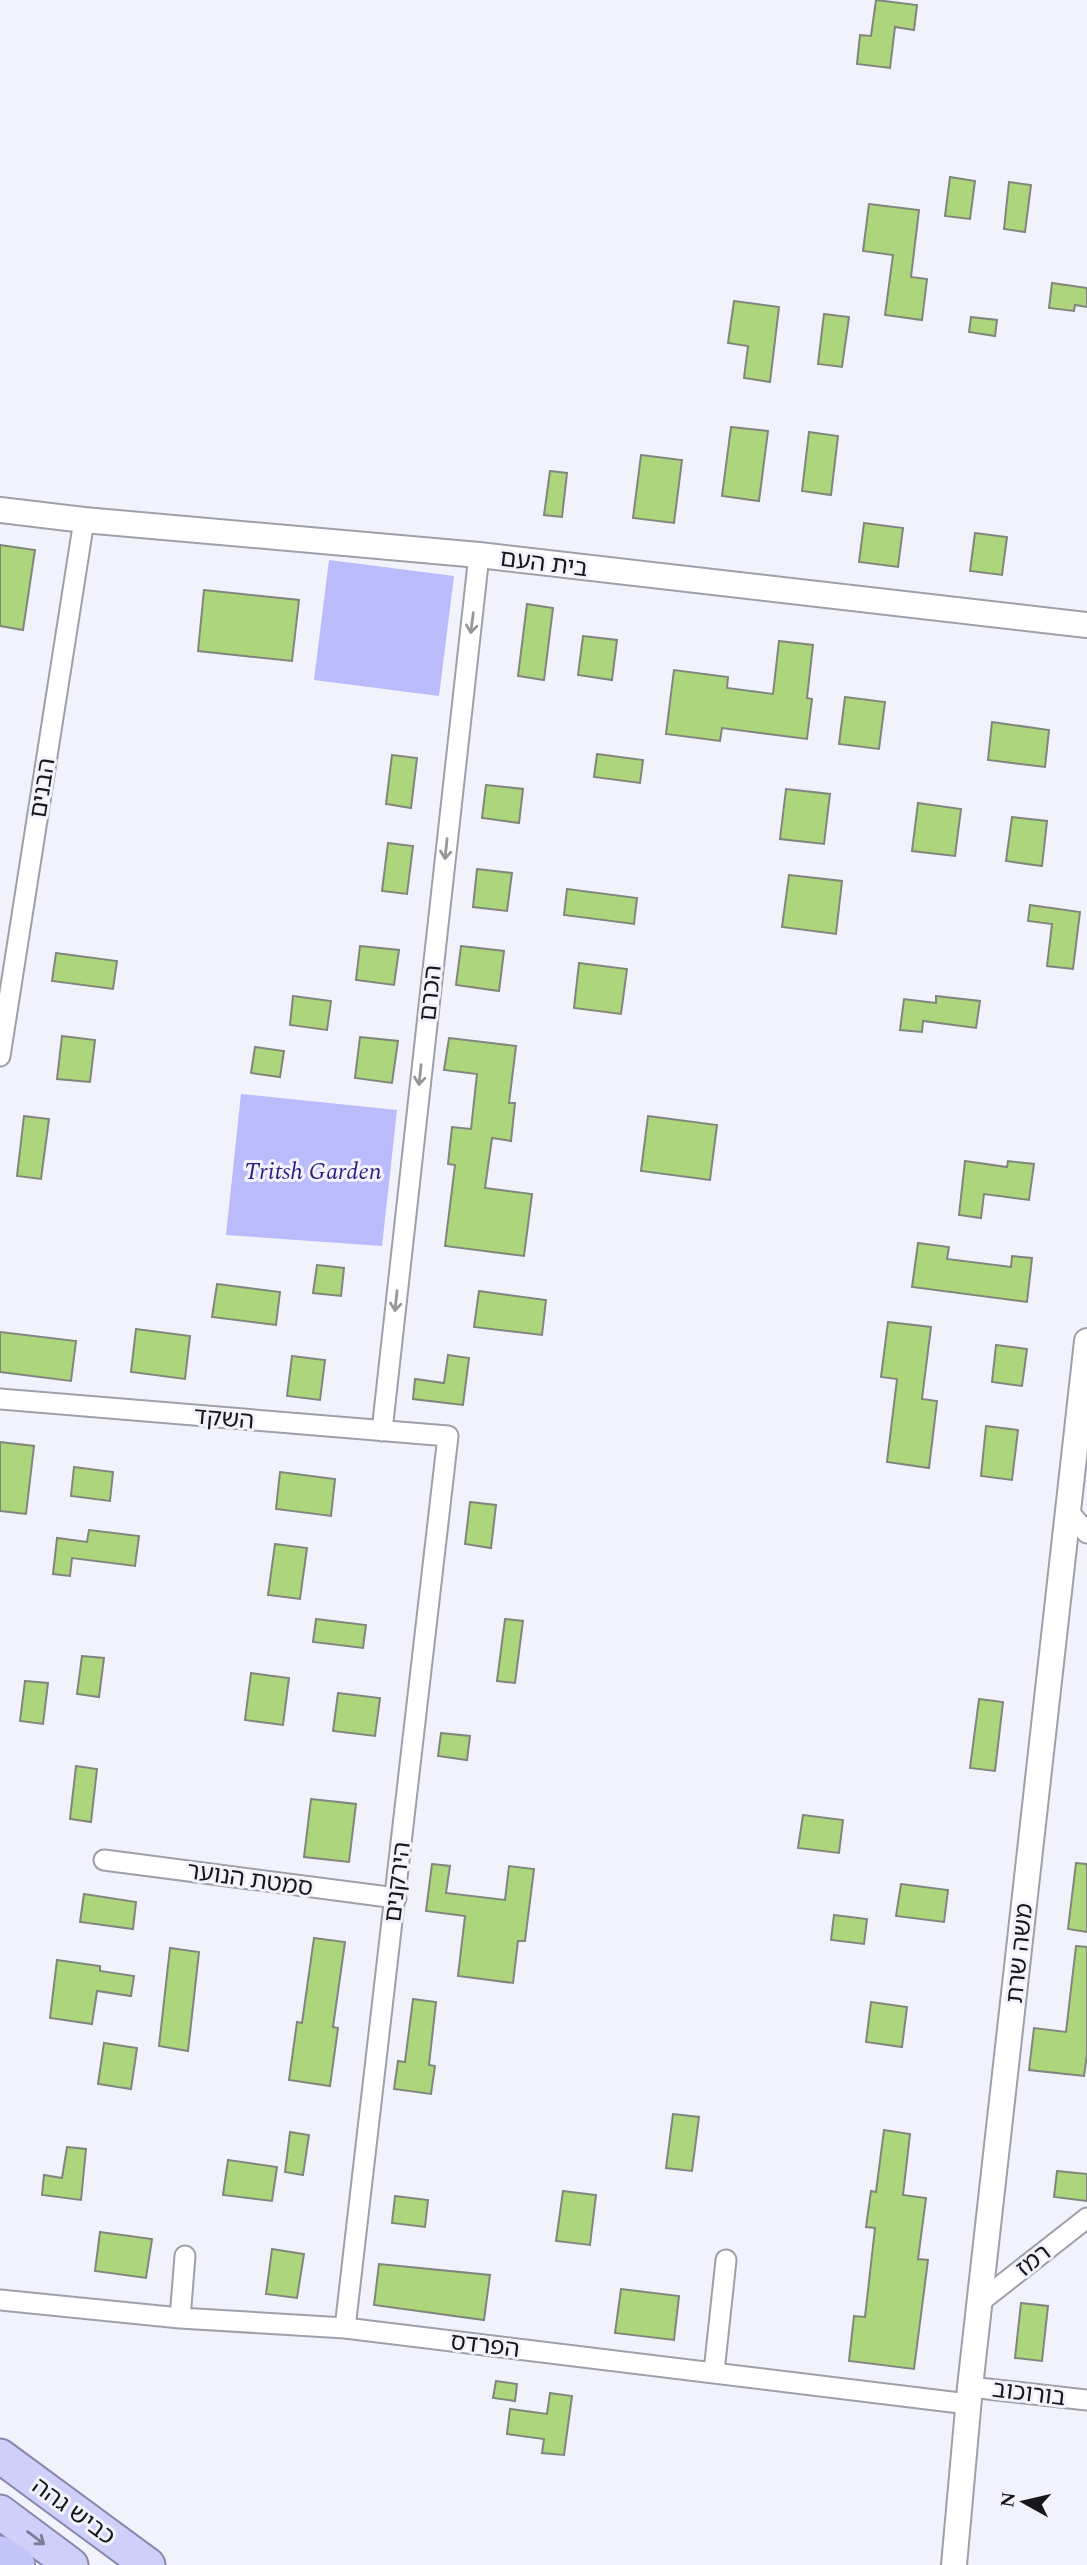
<svg xmlns="http://www.w3.org/2000/svg" width="1087" height="2565" viewBox="0 0 1087 2565" font-family="Spectral,'Noto Sans Hebrew',serif">
  <style>
    .green { fill: #b9bbfb }
    .building { fill: #add57c; stroke: #81867d; stroke-width: 2 }
    .lines { fill: none; stroke-linecap: round; stroke-linejoin: round }
    .minor-casing { stroke: #9e9fa9; stroke-width: 23 }
    .tertiary-casing { stroke: #9e9fa9; stroke-width: 28 }
    .trunk-casing { stroke: #8788ab; stroke-width: 37 }
    .motorway-casing { stroke: #8788ab; stroke-width: 40 }
    .minor { stroke: #fff; stroke-width: 19 }
    .tertiary { stroke: #fff; stroke-width: 24 }
    .trunk { stroke: #cfd0fa; stroke-width: 33 }
    .motorway { stroke: #c3c5f9; stroke-width: 37 }
    .oneway { stroke: #979798 }
    .oneway2 { stroke: #7c7d96 }
    .labels { text-anchor: middle; stroke-width: 6; stroke-linejoin: round; paint-order: stroke }
    .street-label { font-size: 24px; fill: #17171b; stroke: #f2f2fd }
    .park-label { font-size: 24px; font-style: italic; fill: #301c7f; stroke: #f2f2fd }
  </style>
  <rect width="100%" height="100%" fill="#f2f2fd"/>
  <path class="green" d="M329,560l125,16 -15,120 -125,-16z
    M241,1094l156,16 -15,136 -156,-11z"/>
  <path class="building" d="M876,0l41,5 -3,25 -19,-3 -5,41 -33,-4 3,-29 11,1z
    M950,177l25,4 -5,38 -25,-3z
    M1009,182l22,3 -6,47 -21,-3z
    M869,204l50,6 -8,67 16,2 -5,41 -37,-5 8,-60 -30,-4z
    M1052,283l35,5v19l-12,-2 -1,6 -25,-3z
    M734,301l45,6 -9,75 -26,-4 4,-32 -20,-3z
    M824,314l25,3 -7,50 -24,-3z
    M971,317l26,3 -2,16 -26,-4z
    M731,427l37,4 -9,70 -37,-5z
    M809,432l29,4 -7,59 -29,-4z
    M641,455l41,5 -8,63 -41,-5z
    M550,471l17,2 -5,44 -18,-2z
    M864,523l39,5 -5,39 -39,-5z
    M975,533l32,4 -5,38 -32,-4z
    M0,545l35,5 -12,80 -23,-4z
    M204,590l95,10 -7,61 -94,-10z
    M527,604l26,4 -9,72 -26,-4z
    M583,636l34,4 -5,40 -34,-5z
    M779,641l34,4 -6,53 5,1 -5,40 -85,-11 -2,13 -54,-7 8,-64 54,7 -1,11 46,6z
    M845,697l40,5 -6,47 -40,-5z
    M992,722l57,8 -4,37 -57,-7z
    M597,754l46,6 -3,23 -46,-6z
    M392,755l25,3 -6,50 -25,-4z
    M486,785l37,4 -4,34 -37,-5z
    M786,789l44,5 -6,50 -44,-5z
    M918,803l43,6 -6,47 -43,-5z
    M1012,817l35,4 -5,45 -36,-5z
    M388,843l25,3 -6,48 -25,-3z
    M477,869l35,4 -5,38 -34,-4z
    M789,875l53,6 -6,53 -54,-7z
    M567,889l70,9 -3,26 -70,-9z
    M1030,905l50,7 -7,57 -26,-3 5,-42 -24,-3z
    M360,946l39,4 -5,35 -38,-5z
    M461,946l43,5 -5,40 -43,-6z
    M56,953l61,8 -4,28 -61,-8z
    M579,963l48,6 -6,45 -47,-6z
    M293,996l38,5 -4,29 -37,-5z
    M936,996l44,5 -4,27 -53,-7 -1,11 -22,-2 4,-31 32,4z
    M62,1036l33,4 -5,42 -33,-3z
    M360,1037l38,4 -6,42 -37,-5z
    M449,1038l67,8 -7,57h6l-4,38 -19,-3 -7,50 47,6 -8,62 -79,-10 10,-81 -7,-1 4,-37 19,2 6,-55 -33,-4z
    M255,1047l29,4 -4,26 -29,-4z
    M24,1116l25,3 -8,60 -24,-3z
    M648,1116l69,9 -7,55 -69,-9z
    M965,1161l42,6 1,-6 26,3 -5,36 -45,-6 -3,24 -22,-3z
    M918,1243l31,4 -2,12 64,8 1,-11 20,2 -5,44 -115,-15z
    M317,1265l27,3 -3,28 -28,-3z
    M217,1284l63,8 -4,33 -64,-8z
    M479,1291l67,9 -4,35 -68,-8z
    M888,1322l43,5 -9,72 15,2 -8,67 -42,-6 10,-83 -16,-2z
    M136,1329l54,7 -5,43 -54,-7z
    M0,1332l76,9 -5,40 -71,-9z
    M996,1345l31,4 -5,37 -30,-4z
    M448,1355l21,3 -6,47 -50,-6 2,-20 29,4z
    M292,1356l33,4 -5,40 -33,-4z
    M986,1426l32,4 -6,50 -31,-4z
    M0,1442l34,4 -8,68 -26,-3z
    M74,1467l39,5 -3,29 -39,-5z
    M280,1472l55,7 -4,37 -55,-7z
    M470,1502l26,3 -5,43 -26,-4z
    M89,1530l50,6 -4,30 -63,-8 -2,18 -17,-2 4,-36 30,4z
    M275,1544l32,4 -7,51 -32,-4z
    M316,1619l50,6 -3,23 -50,-6z
    M505,1619l18,2 -8,62 -18,-2z
    M82,1656l22,2 -5,39 -22,-3z
    M251,1673l38,5 -6,47 -38,-5z
    M25,1681l23,2 -5,41 -23,-3z
    M338,1693l42,5 -5,38 -42,-5z
    M979,1699l24,3 -8,69 -25,-3z
    M441,1733l29,3 -3,24 -29,-4z
    M76,1766l21,3 -6,53 -21,-3z
    M311,1799l45,5 -7,58 -45,-5z
    M803,1815l40,5 -4,33 -41,-5z
    M1076,1863l11,1v68l-19,-3z
    M432,1864l18,2 -4,27 59,7 4,-34 25,3 -9,72h-7l-5,42 -55,-7 7,-60 -39,-5z
    M901,1884l47,6 -4,32 -48,-6z
    M84,1894l52,8 -3,27 -53,-7z
    M834,1915l33,4 -3,25 -33,-4z
    M314,1938l31,4 -12,85 5,1 -8,58 -41,-6 8,-58 5,1z
    M1076,1946l11,1v107l-3,22 -55,-6 5,-42 32,4z
    M170,1948l29,4 -11,99 -29,-5z
    M57,1960l43,6v5l34,5 -3,20 -34,-5 -5,33 -42,-6z
    M413,1999l23,3 -7,63 6,1 -4,28 -37,-5 4,-28 7,1z
    M871,2002l36,5 -5,40 -36,-5z
    M104,2043l33,5 -6,41 -33,-5z
    M673,2114l26,3 -7,54 -26,-3z
    M884,2130l26,4 -7,61 23,3 -8,61 10,1 -14,109 -65,-8 5,-45 11,1 10,-89 -9,-1 5,-36 5,1z
    M290,2132l19,3 -6,40 -18,-3z
    M67,2147l19,2 -5,51 -39,-5 2,-20 18,3z
    M228,2160l49,7 -5,34 -49,-6z
    M1057,2171l30,3v27l-33,-4z
    M563,2191l33,4 -6,50 -34,-4z
    M395,2196l33,4 -3,27 -33,-4z
    M100,2232l52,7 -6,39 -51,-7z
    M272,2249l32,5 -7,44 -31,-4z
    M379,2264l111,11 -6,45 -110,-15z
    M621,2289l58,7 -5,44 -59,-7z
    M1021,2303l27,3 -6,55 -27,-3z
    M496,2381l21,3 -2,17 -22,-3z
    M550,2393l22,3 -8,59 -22,-2 2,-14 -37,-5 3,-25 37,5z"/>
  <g class="lines">
    <defs>
      <path id="minor" d="M0,1056l84,-536
        M0,1399l448,37 -103,892
        M382,1431l97,-876
        M1068,1511l19,22
        M104,1860l292,38
        M0,2300l180,18 165,10 623,76
        M980,2302l107,-84
        M180,2318l5,-62
        M714,2372l12,-112
        M970,2387l117,13"/>
      <path id="tertiary" d="M0,510l84,10 395,35 608,70
        M954,2565l16,-178 117,-1046"/>
      <path id="trunk" d="M0,2456l148,109
        M0,2512l71,53"/>
      <path id="motorway" d="M0,2555l16,10"/>
    </defs>
    <use href="#minor" class="minor-casing"/>
    <use href="#tertiary" class="tertiary-casing"/>
    <use href="#trunk" class="trunk-casing"/>
    <use href="#motorway" class="motorway-casing"/>
    <use href="#minor" class="minor"/>
    <use href="#tertiary" class="tertiary"/>
    <use href="#trunk" class="trunk"/>
    <use href="#motorway" class="motorway"/>
  </g>
  <defs><path id="oneway-shaft" d="M-6 0H5M1.5-3L5.5 0L1.5 3" fill="none" stroke-width="1.6" stroke-linecap="round" stroke-linejoin="round" transform="scale(1.75)"/></defs>
  <g class="oneway">
    <use href="#oneway-shaft" transform="translate(472 623) rotate(97)"/>
    <use href="#oneway-shaft" transform="translate(446 849) rotate(96)"/>
    <use href="#oneway-shaft" transform="translate(420 1075) rotate(96)"/>
    <use href="#oneway-shaft" transform="translate(396 1301) rotate(96)"/>
  </g>
  <use class="oneway2" href="#oneway-shaft" transform="translate(36 2538) rotate(37)"/>
  <g class="labels">
    <g class="street-label">
      <text transform="translate(544 563) rotate(7)" y="8">בית העם</text>
      <text transform="translate(42 788) rotate(-81)" y="8">הבנים</text>
      <text transform="translate(430 993) rotate(-84)" y="8">הכרם</text>
      <text transform="translate(224 1418) rotate(5)" y="8">השקד</text>
      <text transform="translate(250 1879) rotate(8)" y="8">סמטת הנוער</text>
      <text transform="translate(397 1882) rotate(-83)" y="8">הירקנים</text>
      <text transform="translate(1019 1953) rotate(-84)" y="8">משה שרת</text>
      <text transform="translate(1033 2260) rotate(-38)" y="8">רמז</text>
      <text transform="translate(485 2345) rotate(7)" y="8">הפרדס</text>
      <text transform="translate(1029 2393) rotate(7)" y="8">בורוכוב</text>
      <text transform="translate(74 2511) rotate(36)" y="8">כביש גהה</text>
    </g>
    <g class="park-label">
      <text x="313" y="1179">Tritsh Garden</text>
    </g>
  </g>
  <g transform="translate(1024 2502) rotate(278)" stroke="#f2f2fd" stroke-width="5" paint-order="stroke">
  <path d="M0-5L12 26L0 18L-12 26Z" fill="#17171b"/>
  <text y="-10" font-size="19" font-weight="bold" text-anchor="middle" fill="#17171b">N</text>
  </g>
</svg>
